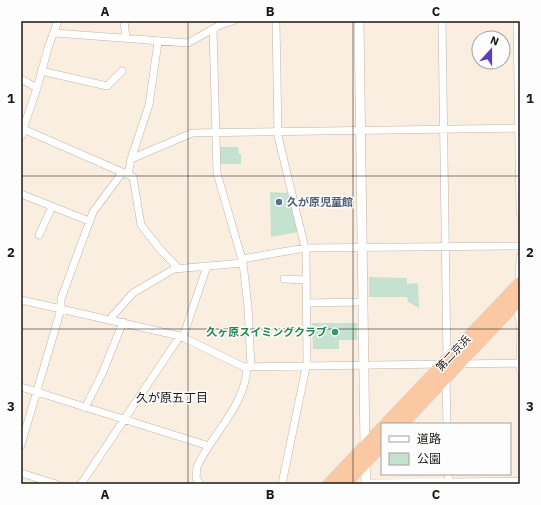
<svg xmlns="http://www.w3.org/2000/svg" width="541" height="505" viewBox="0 0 541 505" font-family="'IBM Plex Sans','Noto Sans JP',sans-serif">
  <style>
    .green { fill: #c5e2d1 }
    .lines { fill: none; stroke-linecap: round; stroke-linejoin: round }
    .minor-casing { stroke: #c0b5a8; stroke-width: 8 }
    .tertiary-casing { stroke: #c0b5a8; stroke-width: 10 }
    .trunk-casing { stroke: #d6d5d5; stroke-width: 13 }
    .minor { stroke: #fff; stroke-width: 7 }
    .tertiary { stroke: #fff; stroke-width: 9 }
    .trunk { stroke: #fac8a2; stroke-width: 12 }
    .grid { fill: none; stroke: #1b1713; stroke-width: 1; stroke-opacity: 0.55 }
    .service-dot { fill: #5c6f8a; stroke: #fdfdfd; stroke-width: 1.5 }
    .leisure-dot { fill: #2e9e5b; stroke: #fdfdfd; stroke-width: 1.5 }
    .labels { text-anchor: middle; stroke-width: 3; stroke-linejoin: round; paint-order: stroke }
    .service-label { font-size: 11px; font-weight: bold; fill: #4e5e75; stroke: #fdfdfd; text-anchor: start }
    .leisure-label { font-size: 11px; font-weight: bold; fill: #27864d; stroke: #fdfdfd; text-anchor: end }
    .street-label { font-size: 11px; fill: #1b1713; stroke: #fdfdfd }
    .neighbourhood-label { font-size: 12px; fill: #1b1713; stroke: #fdfdfd }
    .neatline { fill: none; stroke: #1b1713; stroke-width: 1.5 }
    .grid-label { font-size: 13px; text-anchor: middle; font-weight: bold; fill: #1b1713 }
  </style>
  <rect width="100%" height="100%" fill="#faeee1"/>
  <path class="green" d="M220,147h18l1,7h2v10h-21z
    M270,192l19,1 9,39 -27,5z
    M369,277l38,1v6l11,-1 1,25 -11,-6 -1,-5h-38z
    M312,323h45v17h-18v9h-26z"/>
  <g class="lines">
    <defs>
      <path id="minor" d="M124,21l2,17
        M276,21l2,115 28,116 1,110 -25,122
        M442,21l5,339
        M517,21l3,192
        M213,29l4,144 26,90 5,44 3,60
        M55,33l133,10 32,-18 13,-4
        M41,71l66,15 15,-15
        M21,79l16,9
        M21,128l112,49 8,48 18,23 19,20
        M23,129l14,-41 11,-40 10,-27
        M131,159l61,-26 328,-5
        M128,175l3,-16 18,-54 9,-63
        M21,194l68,27
        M39,235l13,-28
        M242,259l63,-11 215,-2
        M284,279l22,1
        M519,283l1,-26
        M21,300l159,36 64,31 200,-3
        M306,303l57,-1
        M514,306c11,13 5,46 6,64
        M110,319l23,-26 41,-24 69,-6
        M183,337l24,-71
        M458,364l62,-1
        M446,376l1,48
        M21,387l188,59
        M85,408l17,-34 21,-52
        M21,445l40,-136v-10l32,-87 29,-39
        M21,473l35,11
        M448,474l1,10
        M366,483l154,-2
        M81,484l99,-148
        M200,484l-4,-6 1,-11c15,-33 49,-62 50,-100"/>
      <path id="tertiary" d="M359,21l6,427
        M21,135l2,-6
        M365,460l1,24"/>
      <path id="trunk" d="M386,424l134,-141
        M402,424l118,-125
        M329,484l53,-56
        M345,484l37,-39"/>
    </defs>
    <use href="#minor" class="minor-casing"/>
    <use href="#tertiary" class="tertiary-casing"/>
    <use href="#trunk" class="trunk-casing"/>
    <use href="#minor" class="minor"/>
    <use href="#tertiary" class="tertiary"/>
    <use href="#trunk" class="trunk"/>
  </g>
  <path class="grid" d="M188,21v463M353,21v463M21,176h499M21,329h499"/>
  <circle class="service-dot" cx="279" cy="202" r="4"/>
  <circle class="leisure-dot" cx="335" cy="332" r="4"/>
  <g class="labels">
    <g class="service-label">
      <text x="287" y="206">久が原児童館</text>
    </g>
    <g class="leisure-label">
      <text x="327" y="336">久ヶ原スイミングクラブ</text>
    </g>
    <g class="street-label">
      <text transform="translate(453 353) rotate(-47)" y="4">第二京浜</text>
    </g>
    <g class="neighbourhood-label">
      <text x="172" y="402">久が原五丁目</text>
    </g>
  </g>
  <rect width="541" height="505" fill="none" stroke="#fdfdfd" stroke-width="44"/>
  <rect x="381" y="423" width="130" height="52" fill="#fdfdfd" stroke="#a3a19f"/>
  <rect x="389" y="436" width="20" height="6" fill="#ffffff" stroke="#a3a19f"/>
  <text x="417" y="443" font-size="12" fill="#1b1713">道路</text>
  <rect x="389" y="453" width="20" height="12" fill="#c5e2d1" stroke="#a3a19f"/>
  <text x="417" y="463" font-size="12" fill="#1b1713">公園</text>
  <g transform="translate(491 50) rotate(21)"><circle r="19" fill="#fdfdfd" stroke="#a3a19f"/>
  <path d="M0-3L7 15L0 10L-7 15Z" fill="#5940b8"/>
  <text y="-6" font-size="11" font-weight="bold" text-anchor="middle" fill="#1b1713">N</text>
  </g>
  <rect x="22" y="22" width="497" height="461" class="neatline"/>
  <g class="grid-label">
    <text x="105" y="16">A</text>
    <text x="270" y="16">B</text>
    <text x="436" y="16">C</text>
    <text x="11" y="103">1</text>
    <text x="530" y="103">1</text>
    <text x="11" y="257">2</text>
    <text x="530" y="257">2</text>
    <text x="11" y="411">3</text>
    <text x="530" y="411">3</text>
    <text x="105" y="499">A</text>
    <text x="270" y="499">B</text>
    <text x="436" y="499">C</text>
  </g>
</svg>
